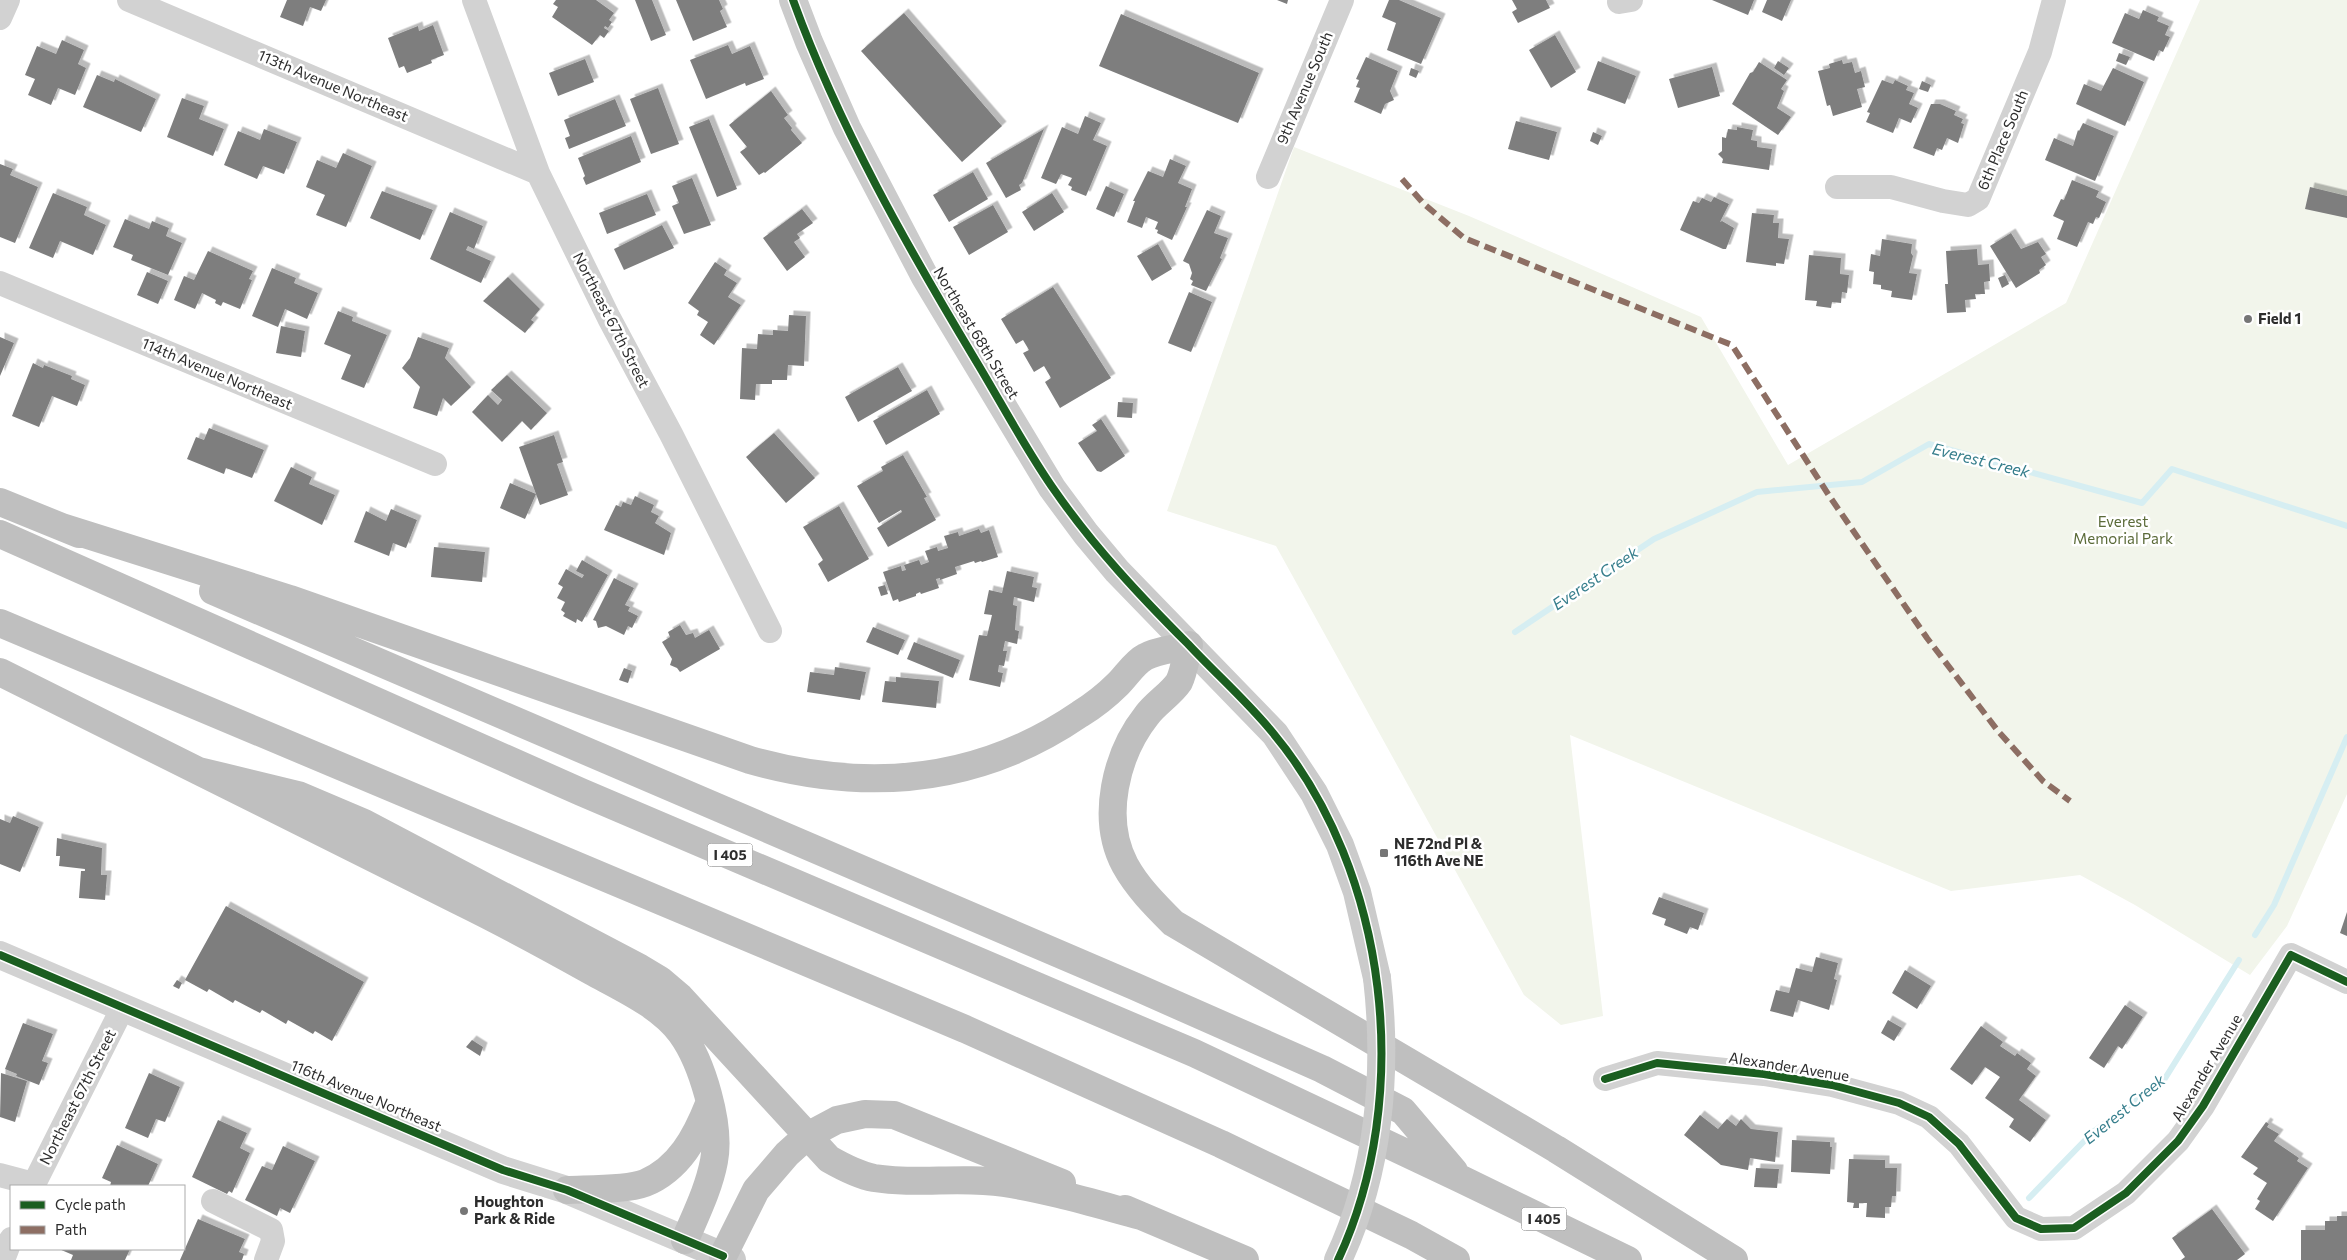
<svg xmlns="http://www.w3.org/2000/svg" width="2347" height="1260" viewBox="0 0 2347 1260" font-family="Commissioner,sans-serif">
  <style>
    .green { fill: #f2f5eb }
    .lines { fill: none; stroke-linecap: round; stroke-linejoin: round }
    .stream { stroke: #d6eef2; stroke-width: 6 }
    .building { fill: #7e7e7e; filter: url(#shadow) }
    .minor { stroke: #d2d2d2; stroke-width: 24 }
    .tertiary { stroke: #d2d2d2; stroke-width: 28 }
    .secondary { stroke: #cbcbcb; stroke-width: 28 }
    .motorway { stroke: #bfbfbf; stroke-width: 28 }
    .secondary-bridge { stroke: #cbcbcb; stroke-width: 28 }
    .quiet { stroke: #8d6e63; stroke-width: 6; stroke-dasharray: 12 6; stroke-linecap: butt }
    .cycleway-casing { stroke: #fff; stroke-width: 11 }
    .cycleway { stroke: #1b5e20; stroke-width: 8 }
    .poi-dot { fill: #767676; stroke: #fff; stroke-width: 2 }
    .labels { text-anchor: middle; stroke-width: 5; stroke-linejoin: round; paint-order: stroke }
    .shield { fill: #fff; stroke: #6c6c6c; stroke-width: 1 }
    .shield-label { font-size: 14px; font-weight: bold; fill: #2d2d2d }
    .street-label { font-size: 15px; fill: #2d2d2d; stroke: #fff }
    .poi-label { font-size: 15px; font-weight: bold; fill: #2d2d2d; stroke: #fff; text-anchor: start }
    .park-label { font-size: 15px; fill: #5b6b39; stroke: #fff }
    .water-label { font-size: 16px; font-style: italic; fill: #367e8c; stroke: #fff }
  </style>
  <defs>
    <filter id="shadow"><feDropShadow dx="4.5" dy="-4.5" stdDeviation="0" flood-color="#0004"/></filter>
  </defs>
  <rect width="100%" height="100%" fill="#fff"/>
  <path class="green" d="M2200,0h147v794l-60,132 -37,49 -115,-70 -55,-30 -129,16 -381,-156 33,281 -42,9 -37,-30 -248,-449 -109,-35 127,-364 175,69 232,101 87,148 278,-162z"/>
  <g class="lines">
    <path class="stream" d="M1515,632l139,-93 103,-47 105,-10 67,-38 213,59 30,-34 175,57
      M2255,935l19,-30 73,-168
      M2029,1198l64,-66 71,-52 75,-120"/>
  </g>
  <path class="building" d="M287,0h39l-5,11 -11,-4 -7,19 -23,-9z
    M556,0h40l18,13 -5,7 3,2 -4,6 -3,-2 -1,2 5,3 -5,7 -4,-3 -8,10 -40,-28 6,-10 -5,-3z
    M635,0h17l14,35 -15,6z
    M676,0h43l4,9 -3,2 7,16 -34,14z
    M1277,0h11l-1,4z
    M1389,0h10l42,18 -20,46 -34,-14 9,-27 -14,-6z
    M1512,0h34l4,8 -32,15 -6,-11 5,-3z
    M1712,0h42l-6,15z
    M1767,0h24l-9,21 -20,-9z
    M2143,10l16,7 -2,4 12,5 -4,9 5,2 -7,15 -4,-2 -5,11 -42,-18 13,-30 14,6z
    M904,13l98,113 -40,36 -101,-111z
    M1121,14l138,59 -21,50 -139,-57z
    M433,25l11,30 -13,5 1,3 -25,10 -3,-7 -5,2 -11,-30 30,-12 1,5z
    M1555,35l21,37 -25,16 -22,-38z
    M62,40l22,10 -6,14 8,4 -11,27 -17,-7 -7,17 -23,-10 7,-16 -10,-4 12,-29 19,8z
    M728,45l4,9 18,-8 14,33 -18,7 -1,-3 -39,16 -16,-39z
    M2119,53l11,4 -4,8 -10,-4z
    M1366,57l32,14 -8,20 4,9 -9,4 -4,10 -27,-12 6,-14 -4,-1 3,-7 -3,-1z
    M585,59l9,23 -36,14 -9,-23z
    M1842,60l1,4 9,-2 3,11 6,-2 4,16 -8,2 5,18 -29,9 -3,-11 -3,1 -9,-35 12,-3 -1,-4z
    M1598,61l38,15 -11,28 -38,-14z
    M1778,61l11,7 -5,7 -10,-7z
    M1759,62l28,18 -6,9 3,2 -7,17 14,9 -13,18 -46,-31 18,-31 3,-1z
    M1712,67l8,29 -42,12 -9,-29z
    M1411,68l8,3 -3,7 -7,-3z
    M2113,68l31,14 -19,44 -49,-22 8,-20 17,7z
    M97,75l17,7 1,-3 41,20 -15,33 -58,-25z
    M1882,80l11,4 2,-4 13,6 -2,4 8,3 -5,11 9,4 -7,15 -12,-5 -6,15 -27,-11 4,-9 -3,-1z
    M1922,81l9,4 -3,7 -9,-3z
    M658,88l21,56 -28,10 -21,-55z
    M771,91l17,24 -4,3 8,10 -1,2 11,13 -37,30 -1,-1 -5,3 -19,-23 7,-5 -18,-22z
    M182,98l22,8 -5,13 25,10 -11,27 -46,-19z
    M615,99l11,27 -57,23 -4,-11 5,-2 -6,-16z
    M1931,104h9l16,7 -2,4 9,4 -2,4 3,1 -6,19 -11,-5 -5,12 -5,-2 -3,8 -21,-8z
    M1085,116l16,7 -8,17 14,6 -21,50 -15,-6 1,-3 -4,-2 4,-7 -11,-4 -5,10 -15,-6 21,-51 16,7z
    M709,119l28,70 -20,8 -28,-70z
    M1516,121l41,11 -8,28 -41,-11z
    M2083,123l31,13 -19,45 -50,-21 9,-22 19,8 5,-16 1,1z
    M1737,127l16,3 -2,10 6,1v6l15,2 -3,21 -47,-7 1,-4 -5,-5 4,-3v-14l4,1 2,-9 9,1z
    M264,129l33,13 -13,32 -21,-8 -6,13 -33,-14 14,-34 22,9z
    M1044,129l-22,54 -3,2 2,5 -15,8 -20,-35z
    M1593,132l9,4 -4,9 -8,-4z
    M631,136l10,26 -55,23 -3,-7 2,-2 -7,-18z
    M343,153l29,13 -26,61 -30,-12 9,-20 -19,-8 11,-27 19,8z
    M1170,159l16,7 -8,17 14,6 -7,18h2l-15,33 -15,-7 1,-3 -3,-1 3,-7 -12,-5 -4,11 -15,-6 8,-21h-2l15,-30 15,6z
    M0,164l13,5 -3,6 28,12 -23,56 -15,-6z
    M973,172l15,27 -39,23 -16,-27z
    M692,178l19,47 -27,9 -12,-28 7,-3 -7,-17z
    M2072,180l27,11 -3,6 10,5 -7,16 -3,-1 -3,7 -5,-2 -11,25 -20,-8 7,-18 -11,-5 8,-17 3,1z
    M1106,186l18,8 -10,23 -18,-8z
    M2310,187l37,9v22l-42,-9z
    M382,191l51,19 -13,30 -50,-22z
    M53,193l34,14 -3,8 22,10 -13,30 -33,-14 -7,17 -24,-10z
    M1052,193l12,19 -30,19 -12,-19z
    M647,194l9,21 -49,19 -8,-21z
    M1714,197l15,7 -9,18 2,-1 12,7 -8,21h-3l-43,-19 13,-29 6,2 3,-5 9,4z
    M993,205l15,27 -39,23 -16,-28z
    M802,209l11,14 -16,11 3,4 -6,4 11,15 -18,14 -24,-33z
    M1207,210l14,6 -7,17 14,5 -8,20 2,1 -16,32 -15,-6 2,-4 -3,-2 2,-6 -3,-9 -6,-3z
    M450,212l33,14 -9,23 -6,-3 -2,4 25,11 -10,22 -51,-24z
    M1752,213l22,2 -1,8h6l-1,15 11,1 -5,25 -8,-1v3l-30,-4z
    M125,219l24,10 3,-8 17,7 -3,8 16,7 -14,32 -37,-15 2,-5 -20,-8z
    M662,225l12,23 -50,22 -10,-21z
    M2011,233l10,16 17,-7 8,12 -5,3 5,8 -7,5 1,3 -24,15 -26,-42z
    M1882,239l30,5 -1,9 2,3 -4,17 8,1 -5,26 -21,-3 1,-6 -11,-2v-4l-8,-1 1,-12 -5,-1 2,-17 9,2z
    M1158,244l14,25 -20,12 -15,-25z
    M1977,249l1,16 11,-1 1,17 -6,1 1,12h-10l1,5 -11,1 1,12 -19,1 -2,-29h3l-2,-33z
    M208,251l45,20 -4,8 3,1 -12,29 -17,-7 -2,4 -6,-3 1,-3 -14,-7 -7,16 -21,-9 10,-24 10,4z
    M1809,255l32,3 -1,16 9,1 -2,18 -5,-1 -1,11 -9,-1 -1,6 -15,-2 1,-5 -12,-1z
    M715,262l12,8 -3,5 13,8 -9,14 13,8 -27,40 -14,-10 8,-13 -11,-7 2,-4 -11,-8z
    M272,268l24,10 -2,5 24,10 -11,26 -22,-10 -7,18 -26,-11z
    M147,272l21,9 -10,23 -21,-9z
    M2005,275l4,9 -7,4 -4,-10z
    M508,277l32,32 -9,11 3,2 -9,11 -42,-32z
    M1053,287l58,91 -51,30 -15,-26 6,-4 -7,-12 -10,6 -11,-19 6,-3 -6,-10 -7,4 -15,-25z
    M1189,292l23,10 -21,50 -23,-9z
    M338,311l15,6 -1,4 35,14 -23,53 -23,-9 10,-24 -27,-11z
    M789,315l17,1 -2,50 -16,-1 -1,15h-15v4h-16l-1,16 -15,-1 2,-51 15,1 1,-15 15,1v-5l15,1z
    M281,326l24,5 -4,26 -25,-4z
    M0,337l14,6 -14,33z
    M418,337l31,11 -4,10 26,29 -20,19 -8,-8 -6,18 -24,-8 7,-21 -18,-19 8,-10z
    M33,363l10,5 1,-3 28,11 -1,3 14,6 -8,21 -25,-10 -13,31 -27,-11z
    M898,367l14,24 -54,31 -13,-25z
    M507,375l40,38 -16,17 -9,-9 -20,21 -30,-30 16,-17 10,10 4,-5 -11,-10z
    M927,390l13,24 -54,31 -13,-24z
    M1118,402l15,1 -1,15 -15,-1z
    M1101,419l24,37 -24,16 -4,-1 -19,-28 19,-12 -5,-6z
    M209,428l55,22 -12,28 -26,-10 -2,6 -37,-15 9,-22 8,3z
    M774,433l41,45 -29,25 -40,-46z
    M554,435l9,27 -6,2 11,31 -28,10 -21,-58z
    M903,455l24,42 -3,1 12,22 -48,27 -11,-19 25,-16 -1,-2 -22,13 -22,-37 26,-15 -2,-4z
    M291,467l21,10 -3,7 26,11 -13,30 -48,-24z
    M510,483l26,11 -11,25 -25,-11z
    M635,496l19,9 -3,7 8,4 -4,7 16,10 -7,22 -60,-25 12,-25 5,2 2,-5 8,3z
    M839,506l30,53 -41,23 -10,-18 5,-4 -20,-33z
    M391,509l26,11 -11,28 -13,-5 -4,13 -35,-14 12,-31 20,10z
    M979,529l2,4 8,-3 9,27 -16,5 -1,-1 -6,2 -1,-2 -19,6 2,7 -17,6v-2l-4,1 3,9 -18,6 -1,-2 -4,2v2l-17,6 -1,-3 -5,2 -10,-29 18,-6 1,5 4,-1 -2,-5 15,-5 2,5 8,-3 -4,-11 12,-4 1,4 10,-3 -4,-12 14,-4 1,4z
    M434,547l51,5 -3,30 -51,-5z
    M582,560l26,15 -26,47 -5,-3 -1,4 -13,-7 2,-3 -4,-3 4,-8 -8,-4 6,-11 -5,-3 8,-15 16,9 2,-3 -8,-4z
    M1007,571l27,6 -2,10 5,1 -3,14 -20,-5 -1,8 4,1 -2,24 4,1 -2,13 -12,-3 -2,10h4l-3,15 -5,-1 -1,7 5,1 -3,14 -31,-7 10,-45 8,1 5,-21 -8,-1 5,-24 13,3z
    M614,578l20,10 -9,17 5,2 -2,4 10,5 -6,12 -4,-2 -4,9 -18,-9 -8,2 -2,-7 -3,-1z
    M885,585l3,9 -7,2 -3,-9z
    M680,625l6,10 7,-2 2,5 14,-8 11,19 -40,23 -3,-4 -7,-3 2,-6 -10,-17 8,-5 -2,-5z
    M873,627l32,13 -7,15 -32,-13z
    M914,642l46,18 -7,18 -46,-19z
    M835,667l31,5 -6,28 -53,-8 3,-20 24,3z
    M624,668l8,3 -4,12 -9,-3z
    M896,677l43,4 -3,27 -54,-6 3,-21 11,1z
    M13,816l26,11 -19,45 -20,-8v-45l10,4z
    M57,838l45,10 -1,27h6l-2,25 -26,-2 2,-27h4v-2l-26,-3 1,-10h-4z
    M1659,897l45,16 -6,17 -8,-3 -3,7 -23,-9 2,-6 -14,-5z
    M226,906l138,76 -32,59 -17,-10 -2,3 -25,-14 -2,4 -24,-14 -2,3 -25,-13 -2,3 -24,-14 -2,3 -22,-12z
    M2347,912v24l-7,-3z
    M1816,957l22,6 -4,16 3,1 -8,30 -31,-10 -5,17 -23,-6 6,-21 13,3 7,-25 16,4z
    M1905,970l26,16 -14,23 -25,-16z
    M177,980l5,3 -3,6 -6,-3z
    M2125,1005l18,12 -21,32 -4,-3 -14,22 -15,-10z
    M1888,1020l14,8 -8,13 -13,-8z
    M23,1023l30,11 -11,27 6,2 -9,22 -23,-9 1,-2 -12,-5z
    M1981,1026l22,16 -3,4 15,10 2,-3 14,10 -4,6 9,7 -17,24 27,20 -16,22 -21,-15 5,-8 -29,-21 15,-21 -15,-10 -13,18 -22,-16z
    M472,1040l11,7 -3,9 -14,-9z
    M1,1073l26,8 -12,41 -15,-5z
    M149,1073l31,14 -15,35 -9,-3 -8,19 -23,-10z
    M1700,1115l18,14 9,-10 9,7 5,-7 10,10 27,3 -3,30 -25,-4 -2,12 -27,-5 -37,-30z
    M218,1120l29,13 -7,15 10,5 -18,40 -3,-2 -2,3 -35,-17z
    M2266,1122l3,2 -2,3 12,7 -5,7 25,17 -2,3 11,7 -35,53 -18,-12 5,-8 -3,-2 10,-16 -14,-9 5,-6 -17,-11z
    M1792,1140l38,2v5h2l-2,27 -39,-2z
    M117,1145l41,19 -10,22h-38l1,-4 -9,-4z
    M283,1146l32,15 -25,52 -10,-5 -3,8 -32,-16 17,-34 10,4z
    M1849,1159l36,1v8h12l-1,28h-4l-1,11h-6v11l-19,-1 1,-14h-8v5h-6l1,-5 -7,-1z
    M1756,1168l23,1 -2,19 -23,-1z
    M2212,1209l33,45 -8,6h-56l4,-3 -13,-19z
    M2337,1216h10v44h-46v-30h24v-9h12z
    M198,1219l47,20 -6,13 5,2 -2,6h-62z
    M59,1249h71l-5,11h-54l2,-5z"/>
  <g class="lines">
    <path class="minor" d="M129,0l409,173
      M474,0l64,173 71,145 62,116 99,197
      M1619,2l12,-2
      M0,18l8,-18
      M1268,177l74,-177
      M1837,187h54l52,14 25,4 10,-6 62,-147 14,-52
      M0,283l435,181
      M1605,1079l52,-16 107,11 68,11 67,18 30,14 30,27 57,74 25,11 33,-1 52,-35 52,-52 25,-35 88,-151 56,27
      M0,1175l34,9
      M33,1186l90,-179
      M213,1201l58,29 2,11 -7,19
      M3,1260l8,-21"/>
    <path class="tertiary" d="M0,955l503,215 64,20 118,50"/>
    <path class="secondary" d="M793,0l16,42 38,86 78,149 127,211 34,46 31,37 158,163 39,59 26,52 17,47 20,86
      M685,1240l47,20"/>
    <path class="motorway" d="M0,502l79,32
      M62,527l228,72 460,161c117,33 228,24 330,-46 13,-8 27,-19 38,-30 8,-8 17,-22 27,-27 12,-7 30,-8 44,-12 -3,11 -5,27 -10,37 -8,12 -23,21 -32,33 -31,39 -47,103 -22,150 12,22 30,40 48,58l383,226 178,111
      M0,534l581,258 613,261 265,125 169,82
      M213,591l921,395 188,83 81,42 51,60
      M0,623l965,406 256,115 190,91 45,25
      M0,672c153,76 306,152 459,229 45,22 89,46 132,70 31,17 69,34 90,62 21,29 40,92 33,128 -5,27 -18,53 -29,79
      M199,771l99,24 66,28 276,145 20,12 20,17 149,162c14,8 29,16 45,19 43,7 87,-2 130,5 46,7 92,21 137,33
      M567,1190c21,-1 60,0 78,-7 34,-14 51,-46 64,-79
      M1125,1209l120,51
      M723,1256l33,-66 31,-36 20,-18 30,-16 28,-6 29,1 168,68"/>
    <path class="secondary-bridge" d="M1338,1260c41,-87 50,-187 39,-282"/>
    <path class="quiet" d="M1402,179l21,24 41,35 268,107 98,152 97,141 71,93 45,50 27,20"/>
    <defs>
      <path id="cycleway" d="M793,0c46,127 114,246 183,361 26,43 50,89 79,130 39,56 85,105 133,153 28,30 59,57 85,89 116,139 141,364 65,527
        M0,955l503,215 64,20 156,66
        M1605,1079l52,-16 107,11 68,11 67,18 30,14 30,27 57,74 25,11 33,-1 52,-35 52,-52 25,-35 88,-151 56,27"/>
    </defs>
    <use href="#cycleway" class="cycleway-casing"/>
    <use href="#cycleway" class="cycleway"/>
  </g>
  <g class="poi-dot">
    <circle cx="2248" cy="319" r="5"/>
    <rect x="1379" y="848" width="10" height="10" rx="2.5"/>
    <circle cx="464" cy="1211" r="5"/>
  </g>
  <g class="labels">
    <g class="shield">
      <rect x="707.5" y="843.5" width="45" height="23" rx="4"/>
      <rect x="1521.5" y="1207.5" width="45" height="23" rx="4"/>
    </g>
    <g class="shield-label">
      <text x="730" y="860">I 405</text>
      <text x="1544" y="1224">I 405</text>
    </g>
    <g class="street-label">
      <text transform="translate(333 86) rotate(23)" y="5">113th Avenue Northeast</text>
      <text transform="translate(1305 88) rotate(-67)" y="5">9th Avenue South</text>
      <text transform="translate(2003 140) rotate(-67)" y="5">6th Place South</text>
      <text transform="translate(611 320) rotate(63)" y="5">Northeast 67th Street</text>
      <text transform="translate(976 333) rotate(59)" y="5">Northeast 68th Street</text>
      <text transform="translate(217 374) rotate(23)" y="5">114th Avenue Northeast</text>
      <text transform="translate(1789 1067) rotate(9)" y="5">Alexander Avenue</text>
      <text transform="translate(2207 1068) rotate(-59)" y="5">Alexander Avenue</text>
      <text transform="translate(366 1096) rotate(23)" y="5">116th Avenue Northeast</text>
      <text transform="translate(78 1097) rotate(-63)" y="5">Northeast 67th Street</text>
    </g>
    <g class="poi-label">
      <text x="2258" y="324">Field 1</text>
      <text x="1394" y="849">NE 72nd Pl &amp;<tspan x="1394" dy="17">116th Ave NE</tspan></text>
      <text x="474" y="1207">Houghton<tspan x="474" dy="17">Park &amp; Ride</tspan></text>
    </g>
    <g class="park-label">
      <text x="2123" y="527">Everest<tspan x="2123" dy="17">Memorial Park</tspan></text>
    </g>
    <g class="water-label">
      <text transform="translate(1981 460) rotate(14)" y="6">Everest Creek</text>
      <text transform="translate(1595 578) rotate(-34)" y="6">Everest Creek</text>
      <text transform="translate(2124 1109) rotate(-39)" y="6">Everest Creek</text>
    </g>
  </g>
  <rect x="10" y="1185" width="175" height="65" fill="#ffffff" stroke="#ababab"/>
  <rect x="20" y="1201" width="25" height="8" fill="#1b5e20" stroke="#ababab"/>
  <text x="55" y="1210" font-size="15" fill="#2d2d2d">Cycle path</text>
  <rect x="20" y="1226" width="25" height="8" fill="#8d6e63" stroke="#ababab"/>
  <text x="55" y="1235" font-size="15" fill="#2d2d2d">Path</text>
</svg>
